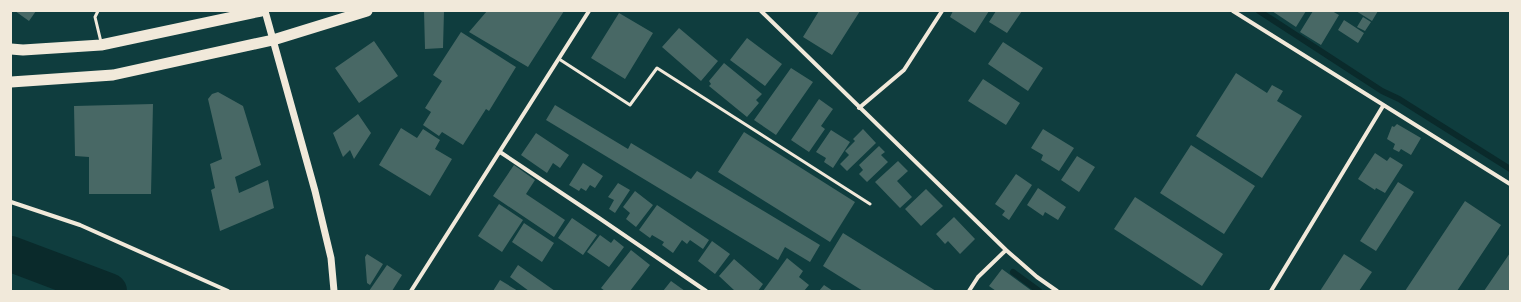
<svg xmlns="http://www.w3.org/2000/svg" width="1521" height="302" viewBox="0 0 1521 302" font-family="Lato,sans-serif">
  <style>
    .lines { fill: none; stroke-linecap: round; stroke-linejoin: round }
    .stream { stroke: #0a2a2b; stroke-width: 6 }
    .river { stroke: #0a2a2b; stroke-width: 36 }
    .building { fill: #486865 }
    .service { stroke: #f1e9da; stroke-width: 3 }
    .minor { stroke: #f1e9da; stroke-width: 4 }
    .tertiary { stroke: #f1e9da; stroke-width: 7 }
    .trunk { stroke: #f1e9da; stroke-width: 11 }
  </style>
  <rect width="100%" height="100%" fill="#0f3d3e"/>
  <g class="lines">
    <path class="stream" d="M1259,11l123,80 17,8 111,70
      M1013,272l26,19"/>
    <path class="river" d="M11,254l98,37"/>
  </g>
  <path class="building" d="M15,11h21l-7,10z
    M424,11h20l-1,37 -18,1z
    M487,11h77l-36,56 -59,-35z
    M819,11h41l-28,44 -29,-18z
    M953,11h36l-14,22 -25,-16z
    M996,11h26l-15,22 -18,-11z
    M1272,11h34l-10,16z
    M1313,11h19l7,4 -18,30 -21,-13z
    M1356,11h22l-6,10z
    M619,13l34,20 -28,46 -34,-21z
    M1363,17l8,5 -6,9 -8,-4z
    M1344,20l20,13 -6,10 -20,-13z
    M679,28l39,33 -17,20 -39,-34z
    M461,32l55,35 -27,44 -3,-2 -23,36 -21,-13 -3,4 -16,-11 8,-13 -6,-4 17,-27 -9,-6z
    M747,38l35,26 -17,22 -35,-26z
    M374,41l24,35 -39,27 -24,-35z
    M1003,42l40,26 -15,23 -40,-27z
    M724,63l38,31 -6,6 3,3 -12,14 -38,-31 2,-2 -2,-3z
    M791,68l22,14 -37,53 -22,-15z
    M1236,73l31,20 5,-8 11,6 -6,10 25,15 -40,62 -66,-42z
    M983,79l37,24 -14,22 -38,-24z
    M218,92l25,14 18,59 -26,12 4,16 29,-13 6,28 -54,23 -9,-41 4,-2 -5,-24 12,-5 -14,-60 4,-5z
    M819,99l14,10 -12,17 4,3 -16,23 -18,-12z
    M153,104l-2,90h-62v-37l-14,-1 -1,-50z
    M555,105l73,44 3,-6 60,36 6,-8 123,74 -10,17 -25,-15 -7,13 -232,-140z
    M358,114l13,19 -17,26 -4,-9 -7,7 -10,-24z
    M1397,124l24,14 -10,17 -10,-6 -2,3 -6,-3 2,-5 -8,-5 5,-13 2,1z
    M401,128l16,10 6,-9 17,11 -5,9 17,10 -22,37 -51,-31z
    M863,129l13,14 -29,28 -7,-7 9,-9 -4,-4 10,-10 -2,-2z
    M1043,129l31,19 -15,23 -18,-11 2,-5 -12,-7z
    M831,130l19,12 -17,26 -9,-6 2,-4 -10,-6z
    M744,132l111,70 -25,40 -112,-70z
    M536,133l33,22 -9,13 -7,-5 -6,10 -26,-18z
    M1191,145l64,41 -31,48 -64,-41z
    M879,146l6,6 -4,3 7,7 -21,20 -8,-8 4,-4 -4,-5z
    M1375,153l12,8 3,-4 13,8 -18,28 -9,-5 -1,2 -17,-11z
    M1077,156l18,11 -16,25 -18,-12z
    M898,161l10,10 -11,10 15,16 -12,11 -25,-26z
    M583,163l20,13 -8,12 -5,-3 -4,6 -5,-3 -2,3 -10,-6z
    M514,165l21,15 -9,14 39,26 -11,17 -61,-41z
    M1016,174l16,11 -23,35 -7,-5 3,-4 -10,-7z
    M1398,182l16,10 -38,59 -16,-10z
    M618,183l12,7 -15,23 -6,-4 5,-9 -6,-3z
    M1038,188l28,19 -8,13 -13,-8 -2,4 -16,-11z
    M926,189l17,17 -22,20 -16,-17z
    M635,191l18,14 -17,22 -10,-8 4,-6 -7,-6z
    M1135,197l88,57 -21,32 -88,-57z
    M1465,201l36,24 -44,66h-52z
    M499,204l24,16 -21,32 -24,-16z
    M657,205l52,35 -6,9 -13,-9 -3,4 -5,-4 -9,13 -11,-8 2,-3 -12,-7 -2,3 -11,-8z
    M954,217l21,22 -15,15 -12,-13 -3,3 -9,-10z
    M572,218l25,17 -14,20 -25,-17z
    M524,223l30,20 -12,19 -30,-20z
    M843,233l93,58h-73l-40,-25z
    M600,235l11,8 3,-4 10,8 -15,20 -22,-15z
    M712,241l18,13 -15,20 -17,-13z
    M631,250l19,15 -20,26h-25l-4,-3z
    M1510,253v38h-26z
    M367,254l16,10 -13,21 -3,-2 -2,-26z
    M1344,254l28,18 -13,19h-39z
    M787,258l16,13 -4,6 10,8 -5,6h-41z
    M734,259l29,25 -5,7h-23l-16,-15z
    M387,265l15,10 -10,16h-23z
    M518,265l37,26h-26l-19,-14z
    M1002,269l30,22h-36l-7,-5z
    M500,280l18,11h-25z
    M671,281l14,10h-22z
    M824,285l9,6h-14z"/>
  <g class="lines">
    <path class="service" d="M98,11l-3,6 6,25
      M559,59l71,46 27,-37 213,136"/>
    <path class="minor" d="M761,11l245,239 31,27 20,14
      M1233,11l277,173
      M859,108l45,-38 38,-59
      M500,152l99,66 107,73
      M11,202l69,23 148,66
      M411,291l178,-280
      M969,291l9,-14 28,-27
      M1271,291l112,-185"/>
    <path class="tertiary" d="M265,11l50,180 16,67 3,33"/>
    <path class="trunk" d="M11,49l12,1 78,-5 160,-34
      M11,82l102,-7 160,-35 94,-29"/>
  </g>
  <rect width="1521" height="302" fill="none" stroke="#f1e9da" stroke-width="24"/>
</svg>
